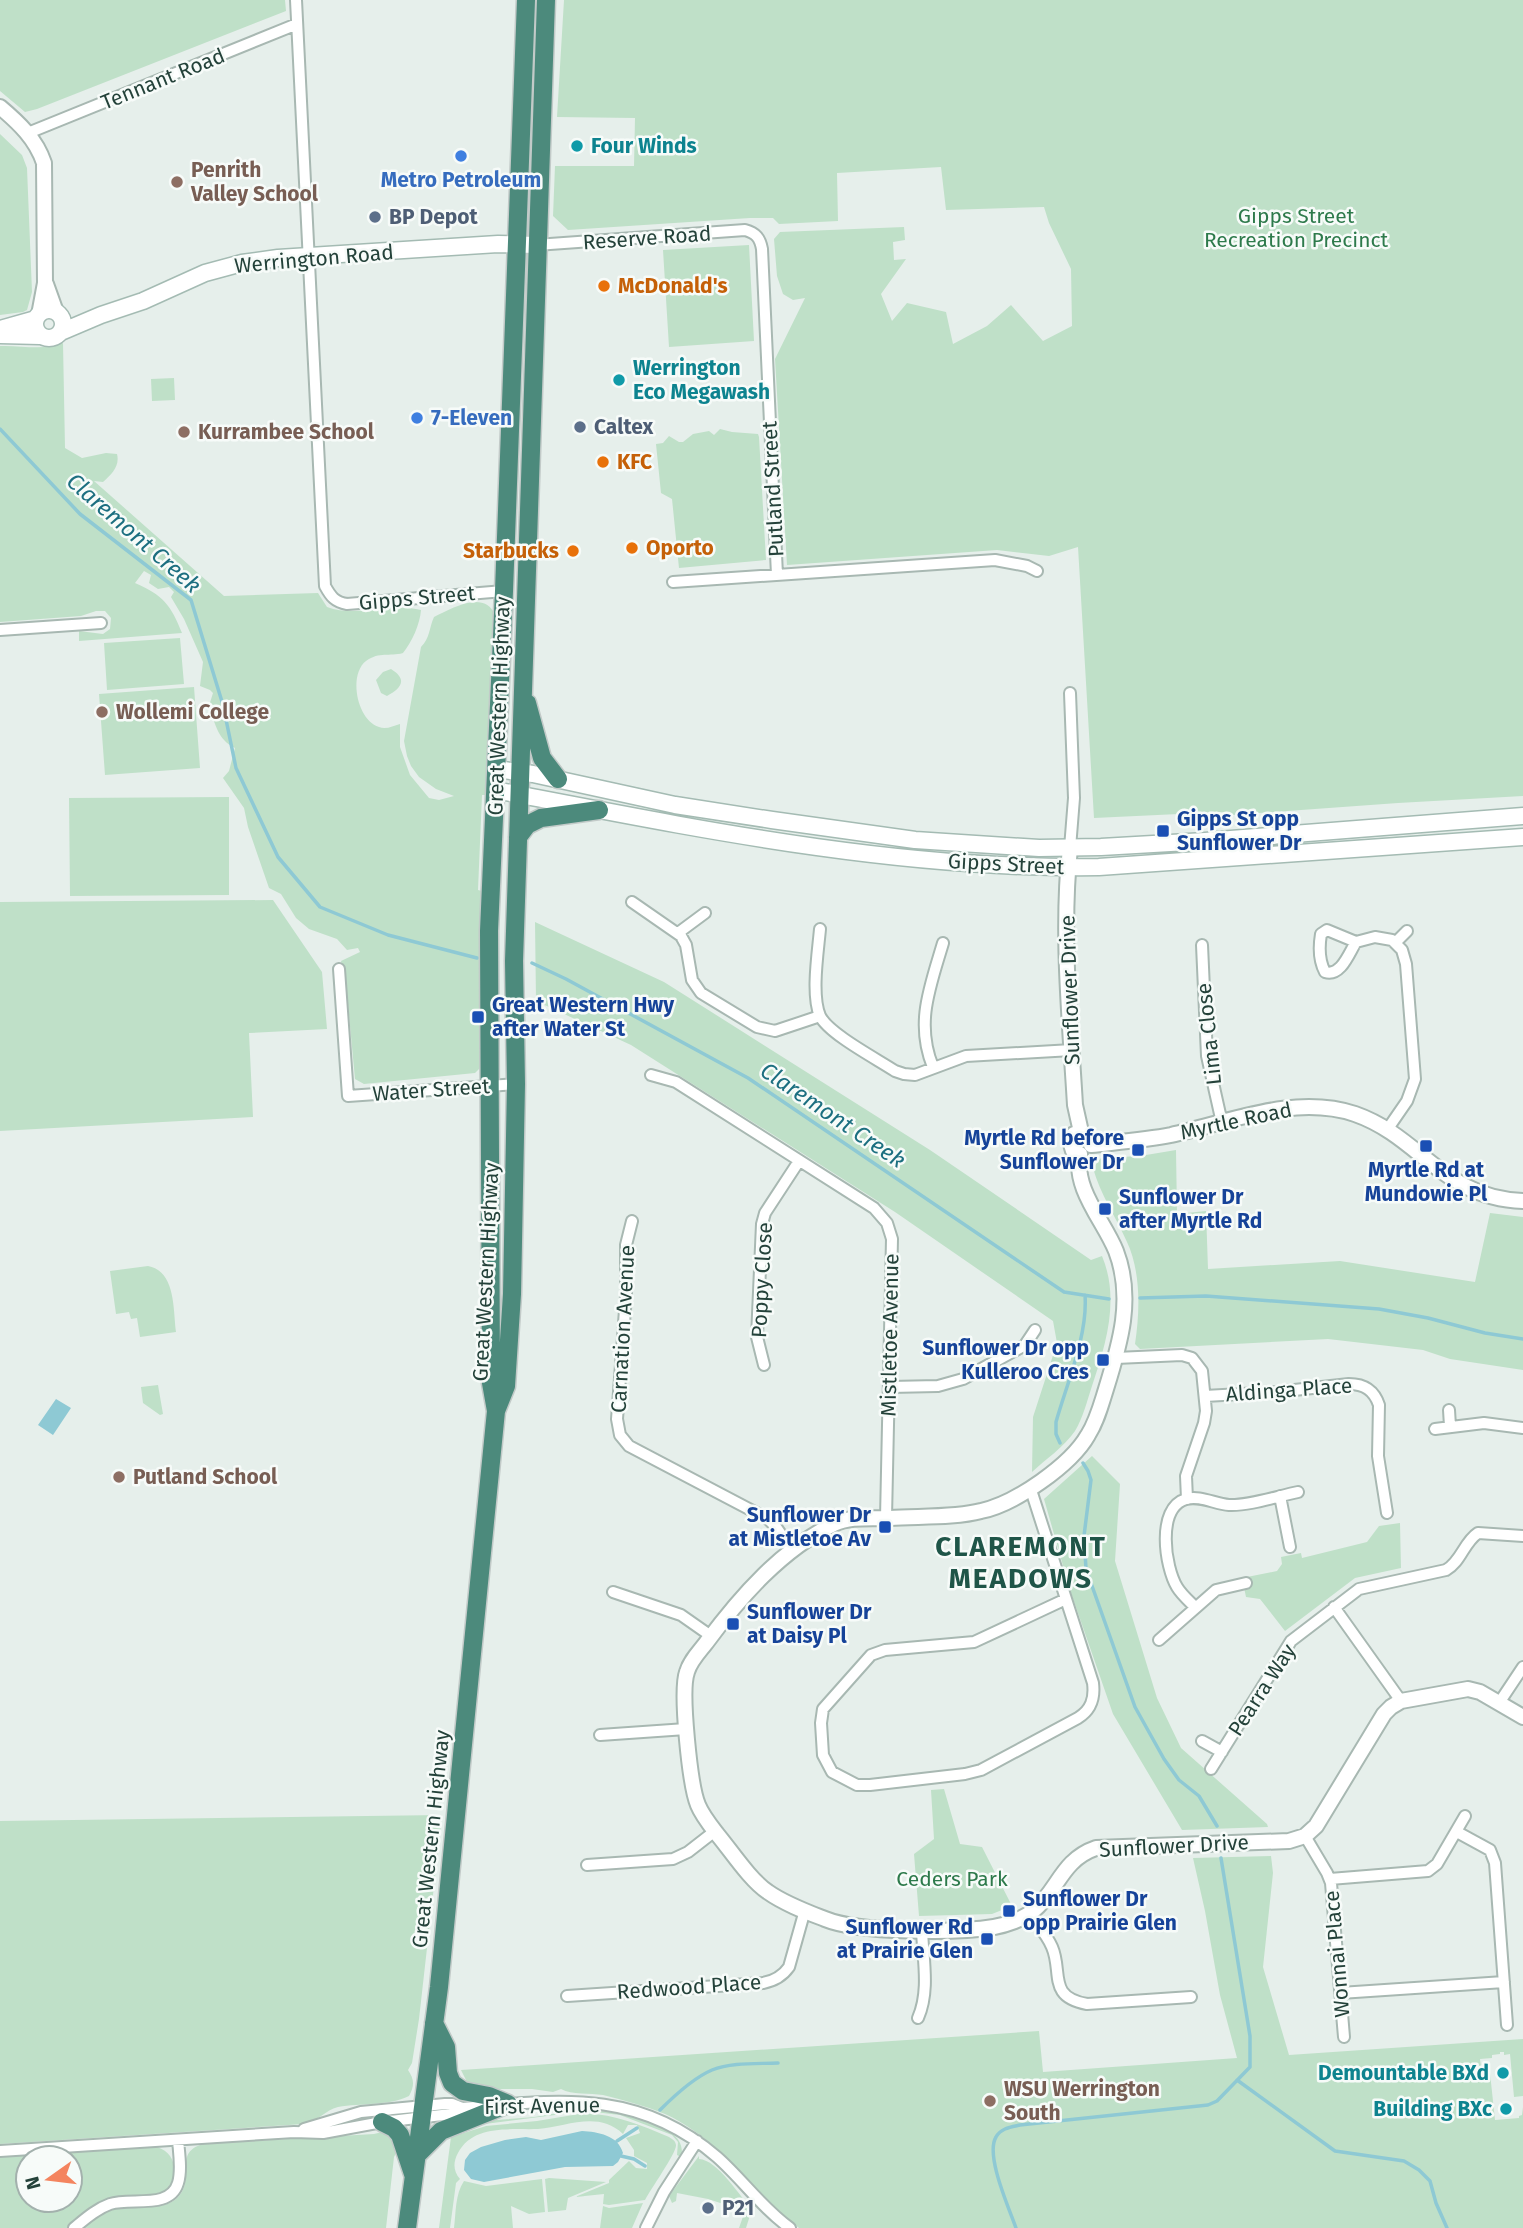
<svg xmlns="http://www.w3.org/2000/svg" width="1523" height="2228" viewBox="0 0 1523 2228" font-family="'Fira Sans',sans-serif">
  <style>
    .green { fill: #bfe0c8; fill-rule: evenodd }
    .water { fill: #8ec9d4 }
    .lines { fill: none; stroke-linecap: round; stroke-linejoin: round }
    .stream { stroke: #8ec9d4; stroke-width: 3.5 }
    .minor-casing { stroke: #a8b8b2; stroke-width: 14 }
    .tertiary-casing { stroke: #a8b8b2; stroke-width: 18 }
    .secondary-casing { stroke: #a4bbb3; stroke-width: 19 }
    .trunk-casing { stroke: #c2cac8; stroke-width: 21 }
    .minor { stroke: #fff; stroke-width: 10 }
    .tertiary { stroke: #fff; stroke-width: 14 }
    .secondary { stroke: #fff; stroke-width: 16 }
    .trunk { stroke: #4c8a7c; stroke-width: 18 }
    .culture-dot { fill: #0f9aa8; stroke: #f7fbf9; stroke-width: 2.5 }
    .shop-dot { fill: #3f7fe0; stroke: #f7fbf9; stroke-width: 2.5 }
    .education-dot { fill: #8d6e63; stroke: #f7fbf9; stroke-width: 2.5 }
    .service-dot { fill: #5c6f8a; stroke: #f7fbf9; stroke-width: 2.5 }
    .food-dot { fill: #e8710a; stroke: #f7fbf9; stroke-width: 2.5 }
    .transit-dot { fill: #1a4fb4; stroke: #f7fbf9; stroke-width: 2.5 }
    .labels { text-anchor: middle; stroke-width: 5; stroke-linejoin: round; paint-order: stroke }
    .street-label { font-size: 21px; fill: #24423a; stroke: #f7fbf9 }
    .culture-label { font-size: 21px; font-weight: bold; fill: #0d838f; stroke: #f7fbf9; text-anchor: start }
    .education-label { font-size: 21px; font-weight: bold; fill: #785e54; stroke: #f7fbf9; text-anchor: start }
    .shop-label { font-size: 21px; font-weight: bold; fill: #366cbe; stroke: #f7fbf9 }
    .park-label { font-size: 21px; fill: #2d7a4b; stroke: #f7fbf9 }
    .service-label { font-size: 21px; font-weight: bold; fill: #4e5e75; stroke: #f7fbf9; text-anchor: start }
    .food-label { font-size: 21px; font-weight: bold; fill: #c56008; stroke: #f7fbf9; text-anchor: start }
    .transit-label { font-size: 21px; font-weight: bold; fill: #164399; stroke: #f7fbf9; text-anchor: start }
    .water-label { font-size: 23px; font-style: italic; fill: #1c6f80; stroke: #f7fbf9 }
    .district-label { font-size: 28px; font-weight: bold; letter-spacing: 2px; fill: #1f5548; stroke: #f7fbf9 }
  </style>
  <rect width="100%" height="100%" fill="#e6efeb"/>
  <path class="green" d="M0,0h285l1,11 -249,98 -12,3 -25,-21z
    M564,0h959v796l-125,7 -166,12 -11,-3 -127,6 -16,-271 -29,9 -52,-6 -210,15 -12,-206 30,-61 -12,2 -10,-6 -6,-18 -3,-37 6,-7 124,-5 1,13 -12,2 1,18 12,-1 -25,35 11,27 15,-18 39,9 7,32 34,-18 24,-21 32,36 29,-15 -1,-57 -22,-46 -5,-16 -98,3 -5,-43 -104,6 1,48 -59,3 -6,-6h-23l-182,12 -15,-14 2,-50h79l1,-48 -78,-1z
    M0,134l22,21 5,13 5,124 -5,18 -4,2 -23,3z
    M749,245l5,96 -85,6 -6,-97z
    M63,343l2,105 17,10 24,-5 11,1c3,12 -5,20 -14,28l-9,-1 130,115 94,-3 9,14c30,11 63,-5 94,3 -1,14 -9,32 -18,43 -14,4 -23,-2 -37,8 -18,14 -9,59 13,66 7,3 14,-1 21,-3v23l10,28 19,23 10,2 15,-4 -18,-7 -17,-12 -8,-11 -4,-10 -3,-15 17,-94c9,-9 8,-19 13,-30 17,-8 50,-28 61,-2l-9,180h-4l-4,95 4,1 -1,172 -1,5 -5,5 -111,11 -9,-5 -9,-96 -5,-22 19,-9 -2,-4 -11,2 -10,-11 -28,-10 -13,-11 -15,-24 -12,-6 -21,-61 -4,-19 -21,-30 6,-7 6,-23c-19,-10 -17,-22 -27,-39l5,-16 -3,-3 -10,-4 3,-24 -19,-43 -13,-22 3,-5 -5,-5 -11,2 -9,-6 2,-8 -7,-4 -9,12c28,12 36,22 47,50l-103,8v-10l24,3 7,-5 1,-11 -6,-7h-9l-15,5 -81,6v-276c21,-1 43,5 63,-3z
    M174,378l1,22 -23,1 -1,-22z
    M720,429l12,3 26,2 1,3 7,123 -87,8 -7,-69 -11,-6 -5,-49 7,-1 6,-7 10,6h4l10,-8 16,-3 5,4z
    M180,638l4,46 -77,6 -3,-47z
    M391,669c18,11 9,20 -4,27l-6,-3 -5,-13 7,-8z
    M194,687l6,81 -95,7 -6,-81z
    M229,797v98l-159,1 -1,-98z
    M273,900l49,72 5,57 -78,4 4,84 -253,14v-229z
    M535,922l129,60 266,168 161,110 11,-4c18,43 4,88 -10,130 -5,15 -9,32 -17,45 -11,16 -29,28 -43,41l1,-55 24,-74 -4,-22 -158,-109 -264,-167 -95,-44z
    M1176,1150l1,64 29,-3 2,58 132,-8 135,21 15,-69 33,4v153l-73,-11 -27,-9 -95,-11 -188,10 -5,-5c5,-33 6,-72 -8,-102 -11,-25 -27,-48 -34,-74l8,-10 39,-2z
    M148,1266c28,5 25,44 28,66l-36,5 -3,-19 -6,1 -2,-7 -13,2 -6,-43z
    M158,1385l5,29 -3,1 -17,-12 -2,-16z
    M1092,1456l28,28 -5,77 42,137 24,50 86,76 1,3 -86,3 -69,-116 -43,-124 -26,-91z
    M1400,1523l1,45 -46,10 -70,53 -25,-32 -14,-2 -4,-19 35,-7 5,-7 -1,-7 20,-4 1,5 65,-16 12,-16z
    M944,1789l16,55 22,3 30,59 -20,8 -73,2 -5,-62 20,-15 -3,-49z
    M442,1815l-23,204 -7,44 -4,7c6,9 7,15 1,26 -21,10 -48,7 -71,11 -13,3 -19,14 -34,17l-304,20v-323z
    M1271,1856l2,17 -10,94 26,88 234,-16v57l-9,1 -4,-43 -6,1v-3h-4v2l-8,1v3l-12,1 2,15 8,-1 5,47 24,-2v-2l3,-1 1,-8v121h-724c-46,-37 -79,-89 -134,-114 -20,-8 -41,-14 -62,-19 -13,-2 -31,0 -42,-6l-8,3 -21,-3h-40l-29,-6 3,-3 -5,-10 578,-39 4,41 194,-14 -17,-63 -15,-84 -12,-53z
    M597,2109c22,3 94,15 84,48l-4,-2 1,-13 -6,-7 -52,-20 -34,-4 -109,14 6,-4 51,-4 42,-7z
    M579,2114c32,-2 61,11 90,23 4,3 6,3 7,8 1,7 -26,45 -31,55l-36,5 -6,-1 1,-10 -29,3 34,-14v-3l20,-19 7,7 11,1v-6l-13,-7v-6l-8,-12 14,-5 -3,-8h-9l-5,9c-25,-24 -57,-7 -85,-5 -27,1 -65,-5 -80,24 -5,9 -5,18 2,26l-4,4 -6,45h-11l12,-91 35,-11 51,-5z
    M382,2132l10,2 6,15 -4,8 -8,71h-304c12,-9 24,-18 38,-21 19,-4 43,6 58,-10 18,-18 -6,-44 25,-53l171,-10z
    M157,2147c21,7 21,28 9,44 -13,6 -25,4 -39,5 -23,3 -43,17 -60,32h-67v-72zM28,2158h42v42h-42z
    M699,2156v3c19,1 40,37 53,50l-6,19h-7l6,-17 -37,-12 -31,-6 -1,8 -4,2 -3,-7z
    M542,2179l3,33 -16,2 -18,-8 2,22h-59c2,-15 1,-34 10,-47l22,5z
    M545,2179l4,-1 57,4 -38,16 -2,12 -18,2z
    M643,2203l-11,25h-32l3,-22 6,2z"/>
  <path class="water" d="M56,1399l15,9 -18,27 -15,-10z
    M582,2131c16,1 36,4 41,22l-5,9 -5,4 -48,1 -81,15 -13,-3 -7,-9 1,-10 5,-7 11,-6 24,-7 21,-3 15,3z"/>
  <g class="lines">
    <path class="stream" d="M0,429l80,85 111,86 32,105 13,63 42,89 42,50 68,28 89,23
      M532,963l34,16 182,99 316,214 45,7
      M1140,1298l66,-2 173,13 49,9 57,15 38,6
      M1060,1443l-4,-9v-12c11,-39 32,-87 29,-127
      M1083,1463l5,8 3,9 -7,56 2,33 49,138 29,52 15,21 20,16 18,30
      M1237,2080l98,71 69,10 15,9 11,11 6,22 11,25
      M660,2110c15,-15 33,-32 52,-40 20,-8 45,-6 66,-7
      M617,2141l20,-13
      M621,2156l13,3 11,7
      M1016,2228c-7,-20 -31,-73 -20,-91 5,-9 15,-10 24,-12l188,-20 9,-4 33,-34v-31l-29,-178"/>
    <defs>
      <path id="minor" d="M296,0l29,586c6,11 10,16 22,18l157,-13
        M28,133l269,-109
        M536,245l209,-15c11,3 15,8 17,19l15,326
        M673,582l322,-22 32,6 10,5
        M0,630l101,-7
        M1070,693l4,105 -4,50
        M632,902l49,34 5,9 6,35 9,13 56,34 18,4 45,-15
        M820,929c-2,23 -9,66 0,87 9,18 57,43 75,55l9,3 11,1 51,-19 106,-6
        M678,933l27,-20
        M1356,942c-7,11 -15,35 -31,30 -6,-11 -6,-26 -4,-38l6,-4 29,12 19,-5 17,3 10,10 4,14 9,115 -8,22 -20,29
        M1396,942l11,-11
        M1202,945l5,111 15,67
        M339,969l9,127 168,-12
        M933,1067c-18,-44 -3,-80 10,-124
        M651,1075l25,7 198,126 13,15 5,16 -6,279
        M632,1221l-6,24v51l-9,123 3,16 9,11 139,73 8,8 16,23
        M1116,1358l66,-3 10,3 10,13 4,40 -2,12 -18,53 1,23
        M764,1365l-7,-28 5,-113 3,-11 34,-52
        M890,1387l48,-1 25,-7 62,-34 10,-15
        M1205,1396l71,-4 73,-8c15,0 25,6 30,21l-1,51 9,57
        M1449,1410l1,16
        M1435,1429l49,-6 39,5
        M1031,1490l62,193c2,16 -2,27 -15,35l-97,52 -16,4 -95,11h-13l-25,-13 -9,-17 -2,-32 2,-14 48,-54 14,-5 89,-8 92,-43
        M1280,1496l10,51
        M613,1592l68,23 30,21
        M1195,1607c-6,-6 -14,-13 -18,-20 -12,-20 -21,-79 9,-88 14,-4 29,5 43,6 20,1 49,-9 69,-13
        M1334,1607l67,94
        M1159,1640l57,-50 30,-7
        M1499,1703l24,-36
        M600,1735l86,-6
        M1202,1741l20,11
        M1211,1769l80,-128 68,-52 87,-19c15,-8 18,-28 32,-37l45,3
        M1457,1832l33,18 5,13 12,162
        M1305,1836l22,37 4,10 13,154
        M587,1865l86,-6 15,-7 27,-21
        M1330,1879l98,-8 9,-7 28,-48
        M1029,1913c8,11 18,22 23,34 11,25 -5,50 35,57l104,-7
        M1340,1993l164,-11
        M567,1996l196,-13c11,-2 19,-6 26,-16l16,-57
        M918,2018c12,-27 5,-59 4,-88
        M304,2129l57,-17 84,-8h7l10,4
        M0,2151l294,-19 29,1 59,-11 69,-8 11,-6c97,-8 175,-20 255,49 25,22 45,51 73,71
        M74,2228c11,-9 22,-19 36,-24 21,-7 60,6 68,-21 4,-13 1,-30 0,-43
        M646,2228l18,-36 33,-51"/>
      <path id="tertiary" d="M0,107c19,16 36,32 44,56l1,120 -6,32
        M46,284l10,28
        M1070,848c-9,85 0,172 5,257l6,27
        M1091,1145c27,-3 54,-5 80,-10 59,-13 124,-41 184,-21 66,23 87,84 168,87
        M1080,1154c-7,35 24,67 36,97 18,47 4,93 -10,138 -5,16 -9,32 -18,46 -17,30 -73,69 -107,76 -26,7 -64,5 -91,7 -19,1 -39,-2 -56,6 -52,25 -94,73 -128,119 -7,9 -16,18 -19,29 -7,19 3,114 11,133 4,10 12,20 19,29 15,18 33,46 51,58 17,12 39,20 57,27 34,14 132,14 169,8 12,-2 29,-8 39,-16 25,-20 28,-51 63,-63l193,-7 16,-5 11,-10 68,-112 7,-7 10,-6 67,-12 12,3 43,25
        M1080,1154l-7,-3 -3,-10 4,-7 7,-2"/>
      <path id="secondary" d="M35 324a14 14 0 1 1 28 0a14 14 0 1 1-28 0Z
        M0,329l36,-10
        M61,332l40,-17 42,-14 62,-28 37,-10 36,-5 220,-14 38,1
        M0,335l40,1
        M496,769l37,5 142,31 97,15 143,20 124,8 62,-1 104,-6 318,-25
        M495,790c199,38 400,80 604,77l424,-30"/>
      <path id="trunk" d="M527,703l15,55 16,21
        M518,837l9,-12 14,-7 58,-8
        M496,1411l10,-25 6,-92 4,-210 -2,-123 32,-961
        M434,2023l12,24 2,26 4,10 11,8 26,5 19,8
        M382,2122l12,6 6,7 13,39
        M417,2155l24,-24 67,-27
        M407,2228l32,-241 57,-576 -5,-28 -2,-452 15,-340 22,-591"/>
    </defs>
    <use href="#minor" class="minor-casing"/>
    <use href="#tertiary" class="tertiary-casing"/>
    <use href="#secondary" class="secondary-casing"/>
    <use href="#trunk" class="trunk-casing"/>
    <use href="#minor" class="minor"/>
    <use href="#tertiary" class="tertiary"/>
    <use href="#secondary" class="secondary"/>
    <use href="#trunk" class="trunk"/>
  </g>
  <g class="culture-dot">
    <circle cx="577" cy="146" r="7"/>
    <circle cx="619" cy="380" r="7"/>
    <circle cx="1503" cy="2073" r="7"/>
    <circle cx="1506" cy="2109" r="7"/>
  </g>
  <g class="shop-dot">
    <circle cx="461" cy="156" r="7"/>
    <circle cx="417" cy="418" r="7"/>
  </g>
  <g class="education-dot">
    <circle cx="177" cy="182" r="7"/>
    <circle cx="184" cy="432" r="7"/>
    <circle cx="102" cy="712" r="7"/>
    <circle cx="119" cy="1477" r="7"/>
    <circle cx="990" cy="2101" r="7"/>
  </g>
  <g class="service-dot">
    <circle cx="375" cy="217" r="7"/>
    <circle cx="580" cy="427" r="7"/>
    <circle cx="708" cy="2208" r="7"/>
  </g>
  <g class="food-dot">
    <circle cx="604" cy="286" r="7"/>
    <circle cx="603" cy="462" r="7"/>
    <circle cx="632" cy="548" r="7"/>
    <circle cx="573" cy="551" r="7"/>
  </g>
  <g class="transit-dot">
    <rect x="1156" y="824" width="14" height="14" rx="3.5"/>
    <rect x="471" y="1010" width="14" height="14" rx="3.5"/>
    <rect x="1419" y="1139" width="14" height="14" rx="3.5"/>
    <rect x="1131" y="1143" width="14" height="14" rx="3.5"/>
    <rect x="1098" y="1202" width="14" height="14" rx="3.5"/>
    <rect x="1096" y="1353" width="14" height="14" rx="3.5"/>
    <rect x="878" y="1520" width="14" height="14" rx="3.5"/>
    <rect x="726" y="1617" width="14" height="14" rx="3.5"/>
    <rect x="1002" y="1904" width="14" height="14" rx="3.5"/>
    <rect x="980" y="1932" width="14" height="14" rx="3.5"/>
  </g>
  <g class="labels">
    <g class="street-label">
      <text transform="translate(163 79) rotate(-22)" y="7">Tennant Road</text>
      <text transform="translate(647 238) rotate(-4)" y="7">Reserve Road</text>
      <text transform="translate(314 259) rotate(-5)" y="7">Werrington Road</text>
      <text transform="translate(773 489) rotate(-93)" y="7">Putland Street</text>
      <text transform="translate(417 598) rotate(-5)" y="7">Gipps Street</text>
      <text transform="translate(499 706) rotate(-88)" y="7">Great Western Highway</text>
      <text transform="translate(1006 864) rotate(3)" y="7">Gipps Street</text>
      <text transform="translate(1070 990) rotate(-92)" y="7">Sunflower Drive</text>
      <text transform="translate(1209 1034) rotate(-96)" y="7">Lima Close</text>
      <text transform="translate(431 1090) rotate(-4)" y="7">Water Street</text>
      <text transform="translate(1236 1121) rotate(-12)" y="7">Myrtle Road</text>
      <text transform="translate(486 1272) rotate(-87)" y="7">Great Western Highway</text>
      <text transform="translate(762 1280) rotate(-87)" y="7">Poppy Close</text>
      <text transform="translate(623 1329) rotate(-87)" y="7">Carnation Avenue</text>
      <text transform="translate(890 1335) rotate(-89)" y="7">Mistletoe Avenue</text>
      <text transform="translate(1289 1390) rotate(-4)" y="7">Aldinga Place</text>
      <text transform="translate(1262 1690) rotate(-57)" y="7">Pearra Way</text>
      <text transform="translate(431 1839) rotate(-84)" y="7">Great Western Highway</text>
      <text transform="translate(1174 1846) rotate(-3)" y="7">Sunflower Drive</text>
      <text transform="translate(1337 1954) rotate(-95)" y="7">Wonnai Place</text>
      <text transform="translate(689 1987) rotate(-4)" y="7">Redwood Place</text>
      <text transform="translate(542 2106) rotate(-1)" y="7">First Avenue</text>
    </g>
    <g class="culture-label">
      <text x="591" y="153">Four Winds</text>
      <text x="633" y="375">Werrington<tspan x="633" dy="24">Eco Megawash</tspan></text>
      <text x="1489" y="2080" text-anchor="end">Demountable BXd</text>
      <text x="1492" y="2116" text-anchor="end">Building BXc</text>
    </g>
    <g class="education-label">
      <text x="191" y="177">Penrith<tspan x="191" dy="24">Valley School</tspan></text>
      <text x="198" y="439">Kurrambee School</text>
      <text x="116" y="719">Wollemi College</text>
      <text x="133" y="1484">Putland School</text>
      <text x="1004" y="2096">WSU Werrington<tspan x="1004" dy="24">South</tspan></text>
    </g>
    <g class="shop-label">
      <text x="461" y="187">Metro Petroleum</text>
      <text x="431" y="425" text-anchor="start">7-Eleven</text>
    </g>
    <g class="park-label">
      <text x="1296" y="223">Gipps Street<tspan x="1296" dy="24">Recreation Precinct</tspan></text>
      <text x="952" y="1886">Ceders Park</text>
    </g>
    <g class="service-label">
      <text x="389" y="224">BP Depot</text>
      <text x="594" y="434">Caltex</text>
      <text x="722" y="2215">P21</text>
    </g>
    <g class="food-label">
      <text x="618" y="293">McDonald's</text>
      <text x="617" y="469">KFC</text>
      <text x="646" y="555">Oporto</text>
      <text x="559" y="558" text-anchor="end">Starbucks</text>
    </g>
    <g class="transit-label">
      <text x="1177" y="826">Gipps St opp<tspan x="1177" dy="24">Sunflower Dr</tspan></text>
      <text x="492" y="1012">Great Western Hwy<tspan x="492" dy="24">after Water St</tspan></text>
      <text x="1124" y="1145" text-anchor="end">Myrtle Rd before<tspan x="1124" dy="24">Sunflower Dr</tspan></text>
      <text x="1426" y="1177" text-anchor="middle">Myrtle Rd at<tspan x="1426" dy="24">Mundowie Pl</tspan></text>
      <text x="1119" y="1204">Sunflower Dr<tspan x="1119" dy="24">after Myrtle Rd</tspan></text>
      <text x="1089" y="1355" text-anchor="end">Sunflower Dr opp<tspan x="1089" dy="24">Kulleroo Cres</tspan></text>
      <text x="871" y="1522" text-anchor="end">Sunflower Dr<tspan x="871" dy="24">at Mistletoe Av</tspan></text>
      <text x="747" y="1619">Sunflower Dr<tspan x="747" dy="24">at Daisy Pl</tspan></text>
      <text x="1023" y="1906">Sunflower Dr<tspan x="1023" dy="24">opp Prairie Glen</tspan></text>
      <text x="973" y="1934" text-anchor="end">Sunflower Rd<tspan x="973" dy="24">at Prairie Glen</tspan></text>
    </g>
    <g class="water-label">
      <text transform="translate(134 533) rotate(41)" y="8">Claremont Creek</text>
      <text transform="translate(833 1115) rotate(34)" y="8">Claremont Creek</text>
    </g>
    <g class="district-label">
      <text x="1021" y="1556">CLAREMONT<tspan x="1021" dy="32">MEADOWS</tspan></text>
    </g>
  </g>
  <g transform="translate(49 2179) rotate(256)"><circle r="33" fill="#f7fbf9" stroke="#a3b1ad" stroke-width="2"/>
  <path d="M0-5L12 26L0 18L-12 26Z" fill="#f4845f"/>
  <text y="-10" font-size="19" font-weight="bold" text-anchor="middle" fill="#24423a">N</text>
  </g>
</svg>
